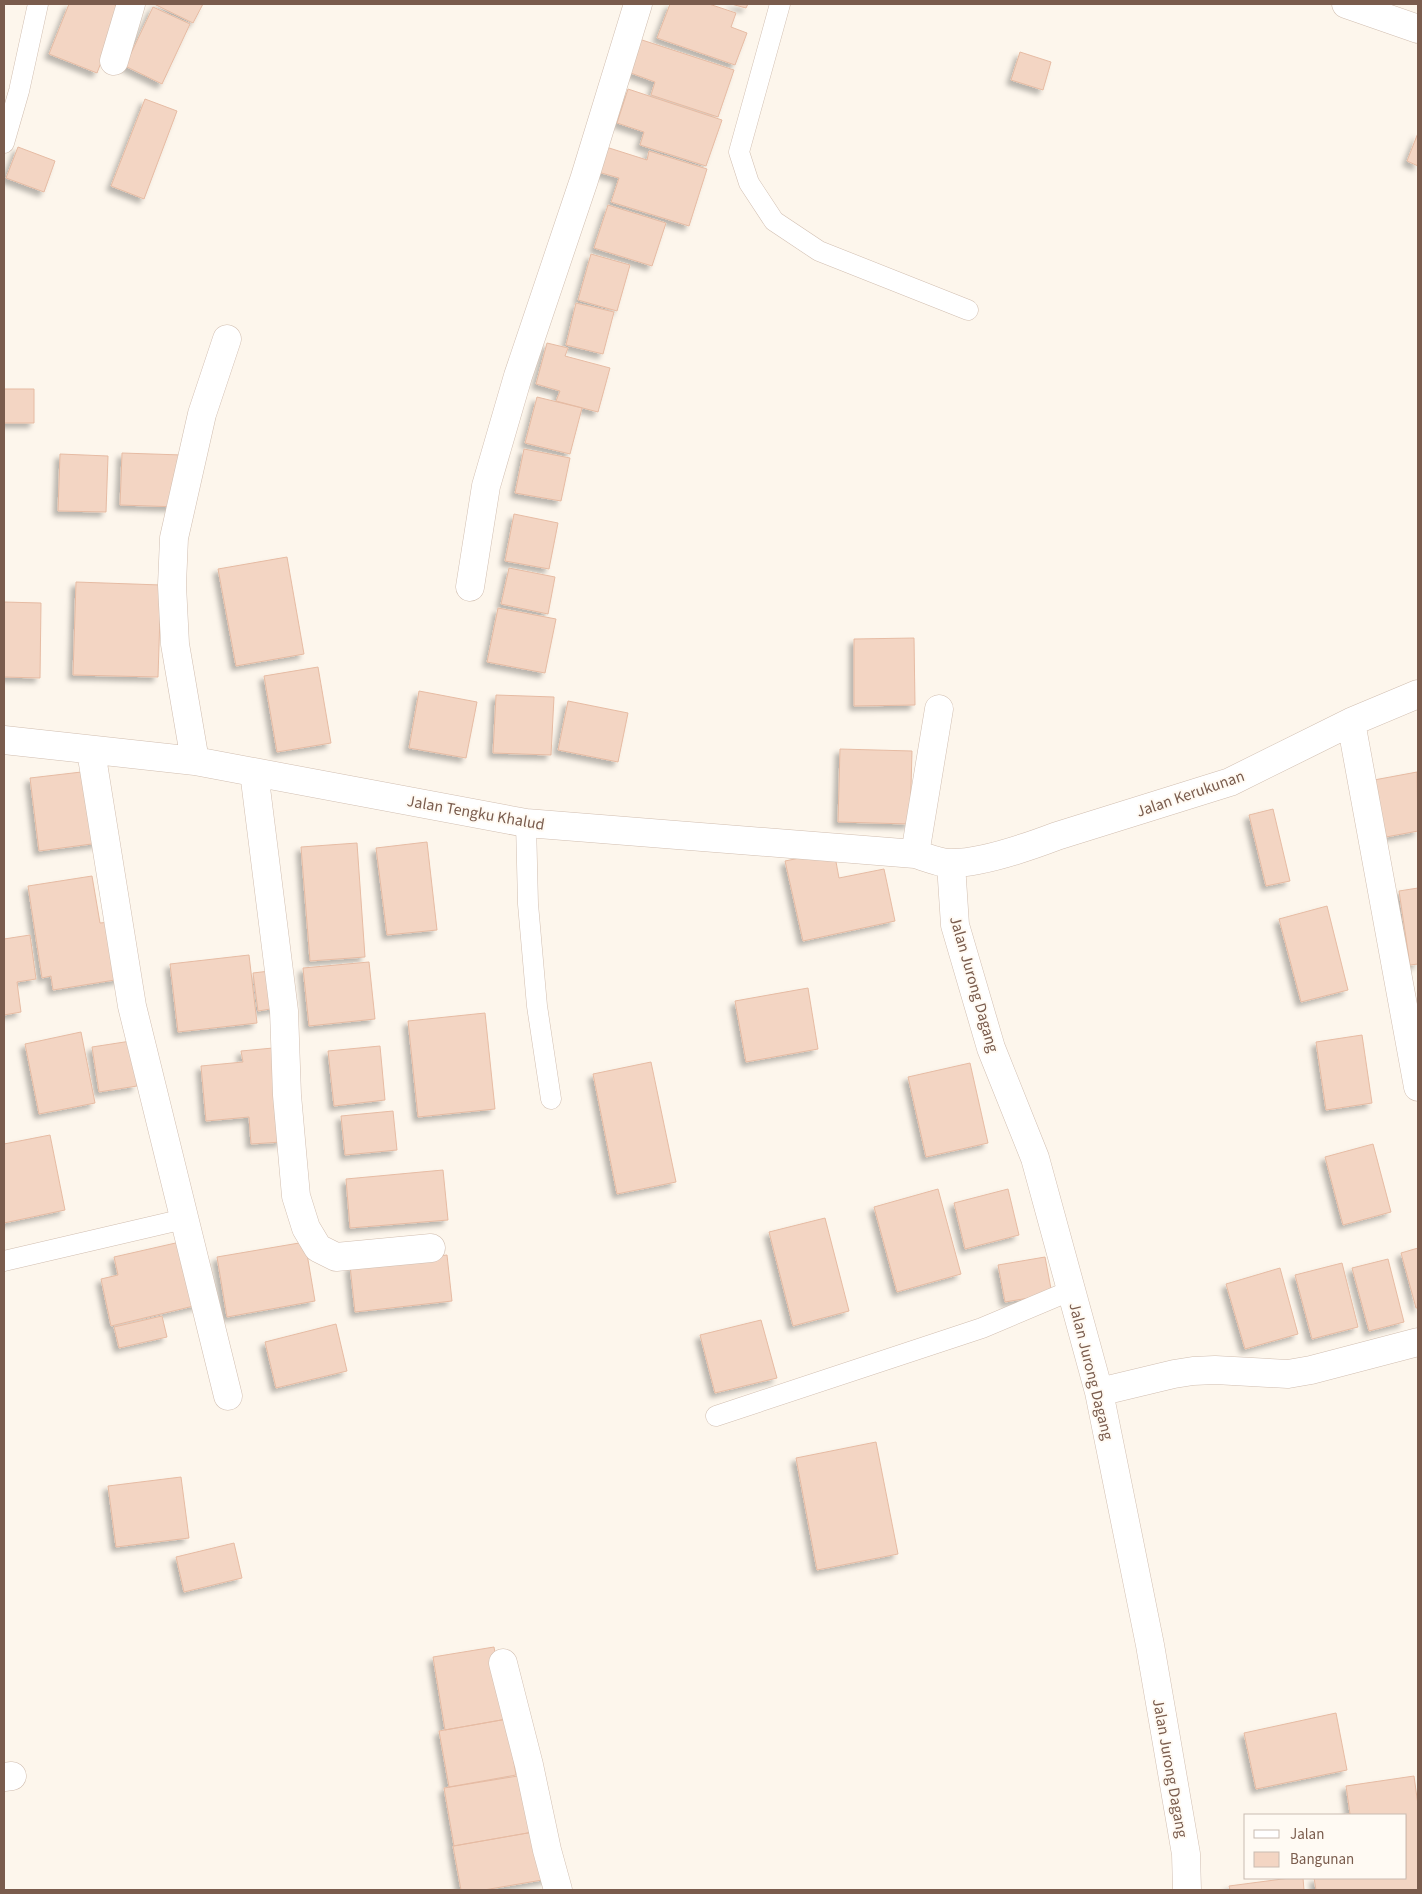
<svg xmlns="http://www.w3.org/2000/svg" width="1422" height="1894" viewBox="0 0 1422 1894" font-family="'Source Sans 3',sans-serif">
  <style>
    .building { fill: #f3d5c3; stroke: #e6bba3; filter: url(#shadow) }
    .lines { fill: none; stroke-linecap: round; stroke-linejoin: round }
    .service-casing { stroke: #d1beb0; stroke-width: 21 }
    .minor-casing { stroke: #d1beb0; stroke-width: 29 }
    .tertiary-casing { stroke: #d1beb0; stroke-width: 29 }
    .service { stroke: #fff; stroke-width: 20 }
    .minor { stroke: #fff; stroke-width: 28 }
    .tertiary { stroke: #fff; stroke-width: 28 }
    .labels { text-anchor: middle; stroke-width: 4; stroke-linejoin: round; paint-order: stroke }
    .street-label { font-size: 16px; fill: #7a5c4d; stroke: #fffaf3 }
  </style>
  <defs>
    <filter id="shadow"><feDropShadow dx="-4.5" dy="4.5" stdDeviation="2.5" flood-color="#0004"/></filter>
  </defs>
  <rect width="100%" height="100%" fill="#fdf6ec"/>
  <path class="building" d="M69,4h44l9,4 -25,65 -48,-19z
    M154,4h49l-10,19z
    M670,4h39l27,9 -5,14 16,6 -12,32 -78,-27z
    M731,4h17l-2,4z
    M153,7l37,17 -28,60 -37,-18z
    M639,39l95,31 -16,47 -67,-22 4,-13 -27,-10z
    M1020,52l31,10 -8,28 -32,-10z
    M628,89l94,31 -16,46 -66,-21 4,-13 -27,-9z
    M145,99l32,12 -33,88 -33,-13z
    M1418,133v33l-11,-5z
    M18,147l37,14 -11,31 -38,-14z
    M606,147l41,13 2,-9 58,18 -18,57 -78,-24 8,-24 -21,-6z
    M608,205l58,18 -14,43 -58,-18z
    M591,254l39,11 -13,46 -39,-11z
    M576,303l38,9 -11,42 -37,-9z
    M547,343l21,5 -3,8 45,12 -12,44 -42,-11 4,-10 -24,-7z
    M4,389h30v34h-30z
    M537,397l45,11 -12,46 -45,-11z
    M524,449l46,9 -9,43 -46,-8z
    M122,453l60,2 -2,52 -60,-2z
    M60,454l48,2 -2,56 -48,-1z
    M514,514l44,9 -9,46 -44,-8z
    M287,557l17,97 -68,12 -18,-97z
    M509,568l46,9 -7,37 -47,-10z
    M76,582l85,3 -3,92 -85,-2z
    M4,602l37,1 -1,75 -36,-1z
    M498,608l58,11 -11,54 -58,-11z
    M914,638l1,67 -61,1v-67z
    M318,667l13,76 -54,9 -13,-76z
    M419,691l58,11 -11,56 -57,-10z
    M496,695l58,2 -3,58 -58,-2z
    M568,701l60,12 -10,49 -60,-12z
    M840,749l72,2 -2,73 -72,-2z
    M90,771l9,72 -60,8 -9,-73z
    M1417,772l1,59 -32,6 -12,-57z
    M1273,809l17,72 -24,5 -17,-71z
    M427,842l10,88 -50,5 -11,-87z
    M357,843l8,114 -55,4 -9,-114z
    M834,851l5,27 45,-9 11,52 -92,20 -18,-80z
    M92,876l8,47 12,-1 9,57 -68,11 -2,-14 -9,2 -14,-92z
    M1418,888v76l-8,1 -11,-74z
    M1327,906l21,84 -47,12 -22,-83z
    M30,935l6,44 -19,3 4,30 -17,3v-76z
    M249,955l8,68 -79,9 -8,-68z
    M369,962l6,57 -66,7 -6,-58z
    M278,970l5,37 -25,4 -5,-38z
    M808,988l10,61 -72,13 -11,-61z
    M485,1013l10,96 -77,8 -10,-96z
    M81,1032l14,71 -56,11 -14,-70z
    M1362,1035l10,68 -46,7 -10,-68z
    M131,1041l6,45 -38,6 -7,-45z
    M380,1046l5,54 -51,6 -6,-55z
    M273,1048l9,94 -31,2 -2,-27 -43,4 -5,-55 42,-4 -2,-11z
    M651,1062l25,120 -59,12 -24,-120z
    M970,1063l18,80 -62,14 -18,-80z
    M393,1111l4,39 -52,5 -4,-39z
    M50,1135l15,75 -61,13v-79z
    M1373,1144l18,68 -48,13 -18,-68z
    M443,1170l5,50 -98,8 -4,-49z
    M938,1189l23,85 -64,18 -23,-85z
    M1008,1189l11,46 -54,14 -11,-46z
    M825,1218l24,93 -56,15 -24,-94z
    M180,1242l22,62 -91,22 -10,-47 17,-4 -4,-18z
    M305,1242l10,59 -88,16 -10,-60z
    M1418,1248v60h-2l-15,-55z
    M447,1255l5,46 -97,11 -5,-46z
    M1045,1257l7,37 -47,8 -7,-37z
    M1388,1259l16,63 -35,9 -17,-63z
    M1342,1263l16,64 -46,12 -17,-64z
    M1280,1268l18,66 -53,15 -19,-65z
    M162,1316l5,21 -48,11 -5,-21z
    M761,1320l16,58 -62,15 -15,-58z
    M336,1324l11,47 -71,17 -11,-46z
    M876,1442l22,112 -81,16 -21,-112z
    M181,1477l8,61 -73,9 -8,-61z
    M234,1543l8,35 -58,14 -8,-35z
    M494,1647l13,72 -62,11 -12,-73z
    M1336,1713l11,57 -91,19 -12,-56z
    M507,1719l9,56 -67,12 -10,-56z
    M530,1774l9,57 -85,15 -10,-58z
    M1414,1776l4,29v85h-102l-2,-12h92v-63h-66l10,-1 -4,-28z
    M539,1831l9,48 -64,11h-23l-8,-44z
    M1290,1878h13l1,12h-74l-1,-4z"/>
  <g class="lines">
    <defs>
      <path id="service" d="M780,4l-41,148 10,31 25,38 45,30 149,59
        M4,143l15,-52 19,-87
        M526,823l2,81 9,102 14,93
        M4,1261l180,-42
        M716,1416l266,-88 90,-38"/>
      <path id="minor" d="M114,61l17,-57
        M470,587l16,-101 32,-110 66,-196 54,-176
        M1351,722l67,365
        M4,740l191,21 331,62 389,31c11,3 26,10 37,9 31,0 76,-16 105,-27l173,-54 121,-60 67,-28
        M91,751l41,255 96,390
        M195,761l-20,-117 -3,-59 2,-47 28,-124 25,-75
        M254,772l30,239 3,84 9,101 10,32 12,20 18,9 95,-9
        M915,854l24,-145
        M951,864l4,61 36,123 44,110 64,234 51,253 36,209 1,36
        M1099,1392l75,-18 19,-3 22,-1 73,4 23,-4 107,-28
        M503,1663l26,102 18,85 11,40
        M4,1777l8,-1"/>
      <path id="tertiary" d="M1346,4l72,25"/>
    </defs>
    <use href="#service" class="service-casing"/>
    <use href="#minor" class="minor-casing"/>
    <use href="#tertiary" class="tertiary-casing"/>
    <use href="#service" class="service"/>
    <use href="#minor" class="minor"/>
    <use href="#tertiary" class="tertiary"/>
  </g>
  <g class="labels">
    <g class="street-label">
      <text transform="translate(1190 793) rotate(-19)" y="6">Jalan Kerukunan</text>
      <text transform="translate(476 812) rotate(10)" y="6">Jalan Tengku Khalud</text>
      <text transform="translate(975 984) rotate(74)" y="6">Jalan Jurong Dagang</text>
      <text transform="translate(1092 1371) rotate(76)" y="6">Jalan Jurong Dagang</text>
      <text transform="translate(1171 1768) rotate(80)" y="6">Jalan Jurong Dagang</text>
    </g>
  </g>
  <rect width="1422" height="1894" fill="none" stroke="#7a5c4d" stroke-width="10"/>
  <rect x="1244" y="1814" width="162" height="65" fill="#fffaf3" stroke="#cabbb1"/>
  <rect x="1254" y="1830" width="25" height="8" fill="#ffffff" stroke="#cabbb1"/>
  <text x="1290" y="1839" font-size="15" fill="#7a5c4d">Jalan</text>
  <rect x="1254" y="1852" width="25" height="15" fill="#f3d5c3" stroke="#cabbb1"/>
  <text x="1290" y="1864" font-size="15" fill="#7a5c4d">Bangunan</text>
</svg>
